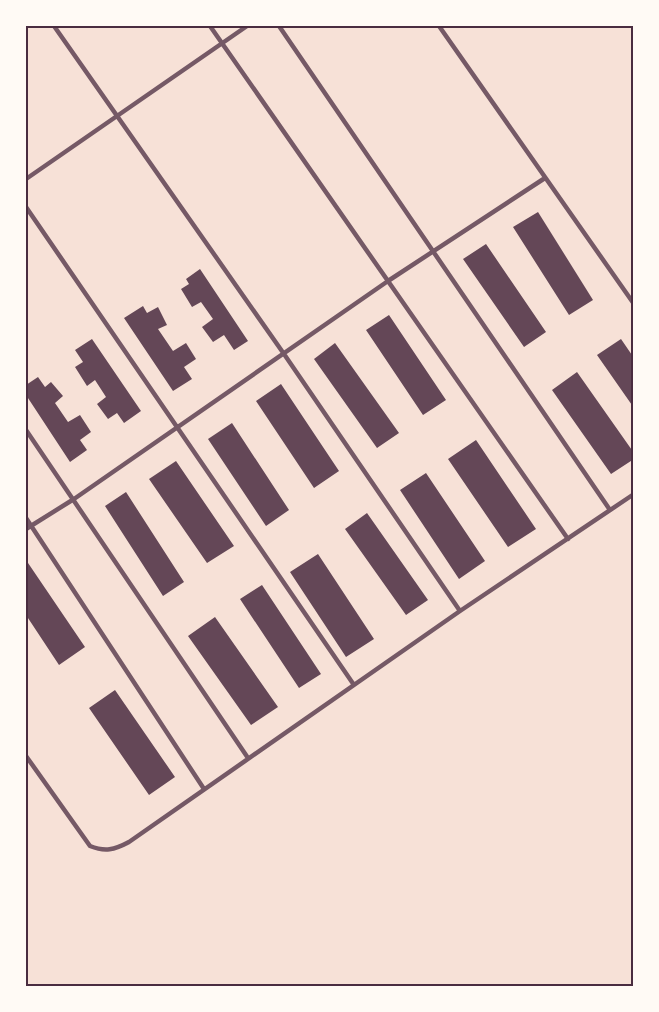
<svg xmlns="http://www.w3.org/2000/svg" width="659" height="1012" viewBox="0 0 659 1012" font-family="'Zilla Slab',serif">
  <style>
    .building { fill: #644757 }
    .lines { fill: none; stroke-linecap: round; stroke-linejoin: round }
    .service { stroke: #755966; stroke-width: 4.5 }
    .neatline { fill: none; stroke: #4a2c40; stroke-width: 2 }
  </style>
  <rect width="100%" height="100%" fill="#f7e1d7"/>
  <path class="building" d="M538,212l55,88 -24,15 -56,-88z
    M486,244l60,88 -22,15 -61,-88z
    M200,269l48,72 -14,9 -10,-15 -11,7 -11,-15 11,-8 -12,-17 -9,5 -11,-18 8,-5 -3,-5z
    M143,306l4,7 11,-6 9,18 -9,4 15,22 13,-8 10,16 -12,8 8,12 -19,12 -49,-73z
    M389,315l57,85 -23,15 -57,-85z
    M92,339l49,72 -17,12 -7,-10 -9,6 -11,-15 9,-7 -11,-17 -8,6 -12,-19 8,-5 -8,-12z
    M621,339l13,19v50l-37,-53z
    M335,343l64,90 -22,15 -63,-89z
    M577,372l57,81v6l-23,15 -59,-84z
    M38,377l7,10 6,-5 12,14 -8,7 13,19 12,-7 11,17 -11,8 7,10 -17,12 -44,-67v-10z
    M281,384l58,87 -25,17 -58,-87z
    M232,423l57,87 -23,16 -58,-87z
    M476,440l60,89 -28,18 -60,-88z
    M176,461l58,85 -27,17 -58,-84z
    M426,473l59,88 -26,18 -59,-89z
    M126,492l58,90 -21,14 -58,-90z
    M367,513l61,87 -22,15 -61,-86z
    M318,554l56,85 -28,18 -56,-85z
    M26,560l59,87 -26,18 -33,-50z
    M262,585l59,89 -22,14 -59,-89z
    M215,617l63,90 -27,18 -63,-89z
    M115,690l60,87 -26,18 -60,-87z"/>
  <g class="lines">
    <path class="service" d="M54,26l230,328 176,257
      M210,26l358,513
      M279,26l331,484
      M439,26l195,278
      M26,179l221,-153
      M26,207l328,478
      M26,430l222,328
      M26,518l178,271
      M26,529l48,-30 314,-218 157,-103
      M26,756l64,90c15,6 24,4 39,-4l331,-231 174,-117"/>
  </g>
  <rect width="659" height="1012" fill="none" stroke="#fffaf5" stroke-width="54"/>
  <rect x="27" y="27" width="605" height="958" class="neatline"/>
</svg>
